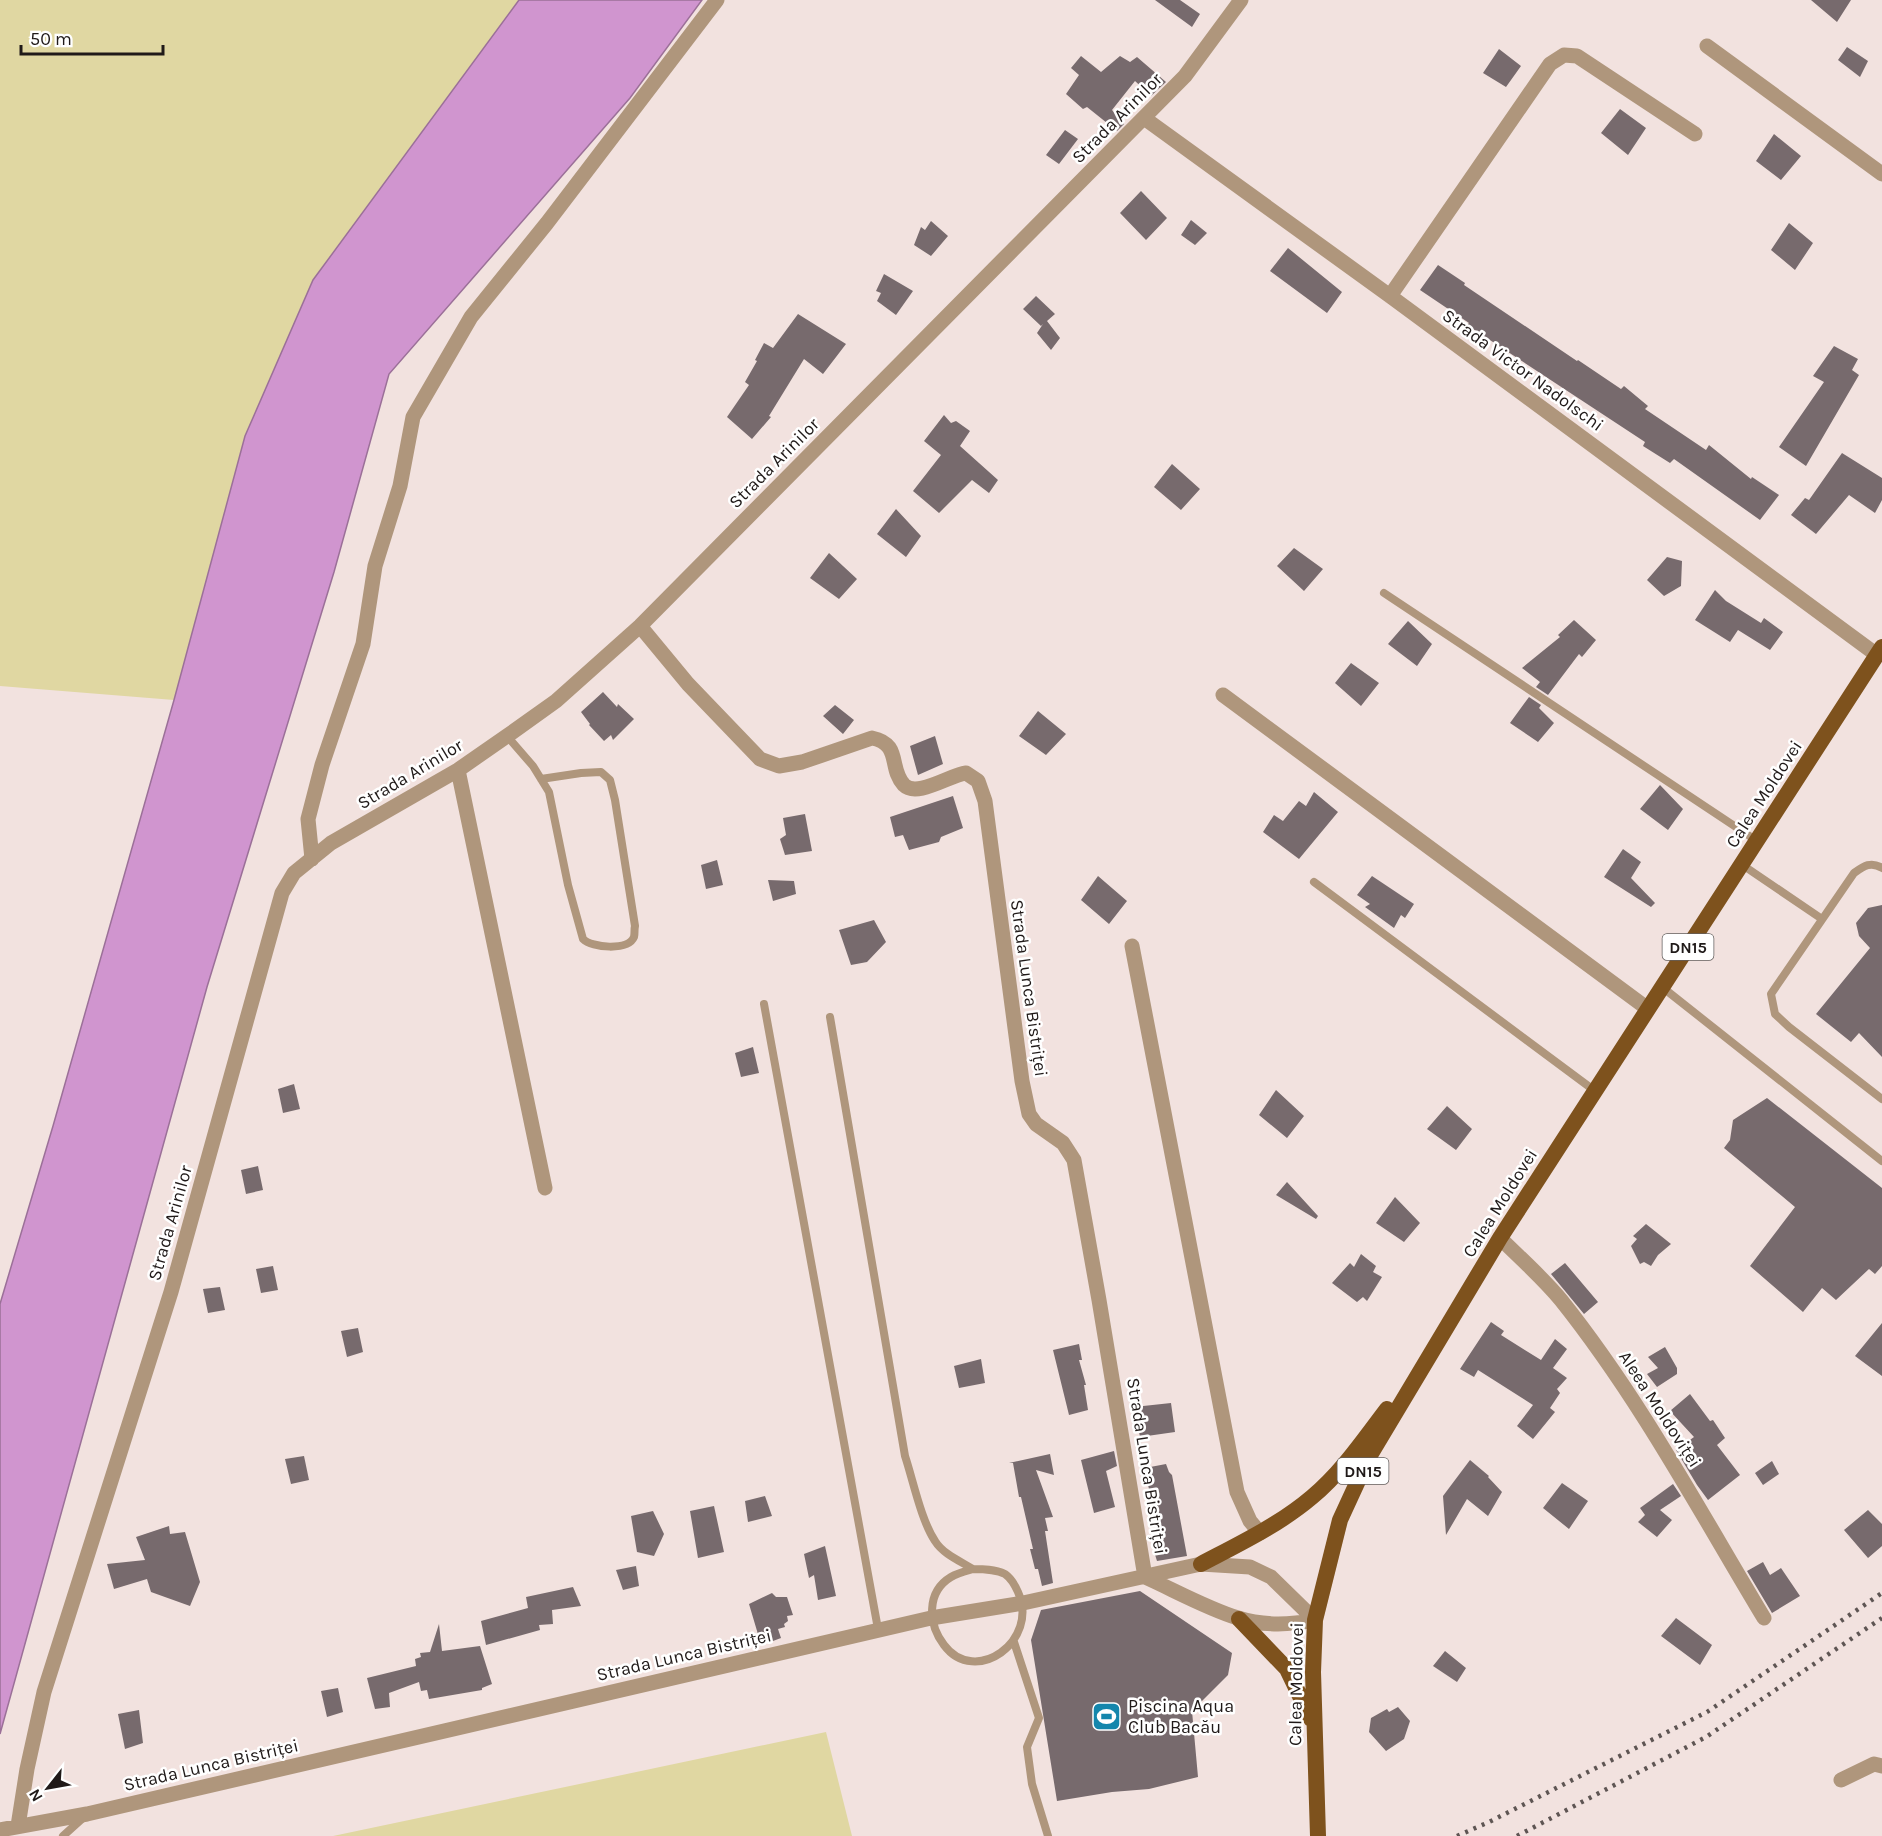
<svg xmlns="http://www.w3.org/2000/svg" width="1882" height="1836" viewBox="0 0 1882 1836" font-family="Karla,sans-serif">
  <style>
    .green { fill: #e0d7a2 }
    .water { fill: #d095cf; stroke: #9b7098; stroke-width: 1.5 }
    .building { fill: #776a6d }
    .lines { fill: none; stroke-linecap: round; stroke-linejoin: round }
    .service { stroke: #af967c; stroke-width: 8 }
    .minor { stroke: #af967c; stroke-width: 15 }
    .primary { stroke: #7e521d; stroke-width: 16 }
    .rail { stroke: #5e5553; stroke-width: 4.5; stroke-dasharray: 3 6; stroke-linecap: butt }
    .labels { text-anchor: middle; stroke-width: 5; stroke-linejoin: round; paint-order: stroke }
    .shield { fill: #fff; stroke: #635f5e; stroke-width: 1.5 }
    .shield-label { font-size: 16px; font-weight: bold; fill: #201a19 }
    .street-label { font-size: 18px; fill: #201a19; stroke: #fff }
    .poi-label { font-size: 18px; fill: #201a19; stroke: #fff; text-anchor: start }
  </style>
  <rect width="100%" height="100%" fill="#f2e2df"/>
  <path class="green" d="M0,0h519l-206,280 -68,156 -71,264 -174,-14z
    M826,1732l26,104h-519z"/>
  <path class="water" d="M519,0h183l-72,98 -241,276 -55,198 -127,415 -207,747v-430l53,-178 121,-426 71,-264 68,-156z"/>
  <path class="building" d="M1155,0h25l20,14 -8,13z
    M1811,0h40l-14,22z
    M1847,47l21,14 -8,16 -22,-17z
    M1499,49l22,17 -15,21 -23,-14z
    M1081,56l20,16 19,-16 10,6 7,-5 29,25 -15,14 -16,-15 -23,29 12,14 -7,7 -30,-24 -4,2 -17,-15 13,-19 -8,-7z
    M1620,109l26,19 -18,27 -27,-22z
    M1065,130l13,9 -19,25 -13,-9z
    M1774,134l27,22 -20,24 -25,-19z
    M1141,191l26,27 -21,22 -26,-27z
    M1191,220l16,13 -12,12 -14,-10z
    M931,221l17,15 -17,20 -17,-11 7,-18 4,3z
    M1789,223l24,20 -18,27 -24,-20z
    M1288,248l54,44 -15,21 -57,-42z
    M1438,265l27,18 -1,2 113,76 1,-1 43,29 3,-3 24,20 -3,3 61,41 3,-5 42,34 1,-2 27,18 -19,25 -86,-61 -4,4 -27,-17 2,-4 -178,-117 2,-2 -49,-33z
    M884,274l29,17 -17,24 -19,-14 4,-8 -5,-2z
    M1036,296l19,18 -8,7 13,17 -9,12 -14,-17 6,-9 -2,2 -18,-17z
    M798,314l48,30 -23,30 -19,-15 -35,57 2,1 -19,22 -25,-22 22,-32 -4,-3 12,-21 -2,-1 9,-17 9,5z
    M1834,346l24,13 -6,11 7,5 -53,91 -27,-19 45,-65 -11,-6z
    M944,415l7,8 5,-2 14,10 -10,15 38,34 -9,13 -17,-13 -33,33 -26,-22 28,-36 -17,-14z
    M1842,453l40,25v22l-7,13 -26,-18 -33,39 -25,-19 14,-17 4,2z
    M1172,464l28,25 -19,21 -27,-23z
    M896,509l25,27 -15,21 -29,-23z
    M1294,548l29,21 -19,22 -27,-25z
    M829,553l28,26 -18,20 -29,-21z
    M1667,557l15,4 -1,25 -17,10 -17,-16z
    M1715,590l11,11 35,22 3,-5 19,14 -13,18 -32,-20 -8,12 -35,-22z
    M1574,620l22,20 -14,17 -3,-3 -31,41 -12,-8 4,-5 -18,-14 38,-31 -2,-2z
    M1408,621l24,23 -15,22 -29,-22z
    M1351,663l28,20 -18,23 -26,-23z
    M603,692l14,15 1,-3 16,15 -21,21 -2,-5 -7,6 -15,-16 1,-1 -9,-12z
    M1529,697l12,8 -2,3 15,15 -16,19 -28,-19z
    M835,705l19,15 -11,14 -20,-18z
    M1038,711l28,23 -20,21 -27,-19z
    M935,736l8,28 -25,11 -8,-29z
    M1660,785l23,24 -15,21 -28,-21z
    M1314,792l24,20 -39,47 -36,-27 11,-17 9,6 16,-20 7,5z
    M953,796l10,32 -22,9 -2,5 -30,8 -6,-15 -8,2 -5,-20z
    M805,814l7,37 -27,4 -5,-16 6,-4 -3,-17z
    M1623,849l18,13 -10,16 24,25 -4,4 -47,-30z
    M717,860l6,25 -17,4 -5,-24z
    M1098,876l29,25 -18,23 -28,-24z
    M1372,876l42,28 -9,14 -4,-3 -7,13 -29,-21 5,-3 -13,-9z
    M768,880l26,1 2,13 -23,7z
    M1882,905v152l-23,-24 -8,9 -35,-28 54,-66 -11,-12 -3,-13 12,-15z
    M874,920l12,22 -19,20 -16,3 -12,-35z
    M753,1047l6,26 -18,4 -6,-24z
    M294,1084l6,25 -17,4 -5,-24z
    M1276,1090l28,26 -17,22 -28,-23z
    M1767,1098l115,90v78l-7,8 -6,-5 -33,31 -14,-12 -19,24 -53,-46 45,-59 -71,-59 6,-8 3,-20z
    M1447,1106l25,23 -16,21 -29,-21z
    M258,1166l5,24 -17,4 -5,-24z
    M1287,1182l31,34 -2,3 -40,-24z
    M1395,1197l25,26 -16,19 -28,-19z
    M1646,1224l25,20 -13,11 -7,11 -7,-4 -4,2 -9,-18 6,-7 -4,-3z
    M1361,1254l15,12 -3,6 9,5 -15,24 -4,-4 -6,5 -25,-19 18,-20 4,4z
    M1565,1263l33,39 -14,12 -33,-40z
    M273,1266l5,24 -17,3 -5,-24z
    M220,1287l5,23 -17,3 -5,-24z
    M1491,1322l13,9 -3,4 40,25 14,-21 12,10 -14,19 14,10 -10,11 3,4 -10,15 5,4 -22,27 -16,-13 16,-21 -55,-35 -4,7 -14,-8z
    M1882,1323v53l-27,-20z
    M358,1328l5,24 -16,5 -6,-26z
    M1079,1344l3,16h-3l7,25h-2l4,25 -19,5 -16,-65z
    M1665,1347l12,21v6l-20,13 -10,-13 11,-6 -10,-11z
    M981,1359l4,24 -26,5 -5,-22z
    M1690,1394l20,27 3,-1 12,18 -8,7 23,30 -32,25 -11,-15 -21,-35 18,-13 -24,-26z
    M1171,1403l4,29 -35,5 -6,-30z
    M1114,1451l3,15 -11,5 9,36 -21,6 -13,-53z
    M1050,1454l4,21 -18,-5 17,47 -8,1 3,13h-3l8,52 -11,3 -4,-17h-3l-5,-20h3l-12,-52h-2l-6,-34h-4z
    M304,1456l5,24 -18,4 -6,-25z
    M1470,1460l19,16 -1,1 14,15 -14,24 -21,-17 -21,36 -3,-39z
    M1772,1461l7,13 -16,11 -8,-12z
    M1166,1464l3,8 3,3 15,81 -30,5 -5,-16 7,-2 -14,-75z
    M1562,1483l26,18 -19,28 -26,-21z
    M1673,1484l8,12 -21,14 12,10 -15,17 -19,-15 7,-7 -5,-7z
    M765,1496l7,20 -24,6 -3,-21z
    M714,1506l10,46 -26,6 -8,-47z
    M1868,1510l14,14v22l-14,12 -24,-28z
    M653,1511l11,23 -10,22 -17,-4 -6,-36z
    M169,1526l1,8 15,-2 15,50 -10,24 -39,-14 -4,-13 -33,10 -7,-25 38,-4 -9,-23z
    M825,1546l11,50 -18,4 -4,-25 -5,3 -5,-24z
    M1763,1562l7,13 11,-7 19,28 -28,17 -25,-42z
    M636,1566l3,20 -16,4 -7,-20z
    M573,1587l8,19 -29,4 1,14 -14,1 1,5 -54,15 -5,-24 47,-13 -2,-11z
    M1140,1591l92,62 -4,22 -36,36 6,66 -49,12 -37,3 -55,9 -26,-161 10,-30z
    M772,1593l4,4h11l6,18 -6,1 1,5 -4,3 1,3 -7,2 3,9 -8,3h-13l-11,-37z
    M1676,1618l36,27 -12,20 -39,-29z
    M439,1624l3,27 38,-5 12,38 -10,4v2l-53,9 -2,-9 -6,1 -2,-9 -30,11 1,14 -15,2 -8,-31 49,-12 -1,-7 6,-2 -1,-4 10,-1z
    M1445,1651l21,17 -9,14 -24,-16z
    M338,1688l5,24 -16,5 -6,-26z
    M1398,1707l12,14 -6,18 -18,12 -17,-19 2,-14 16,-9 2,3z
    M139,1710l4,33 -18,6 -7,-35z"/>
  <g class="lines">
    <path class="service" d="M1384,593l373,248
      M507,736l26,30 16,26 19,93 15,54c9,9 45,12 51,-2 1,-4 0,-7 1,-11l-20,-126 -5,-20 -9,-8 -20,1 -40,6
      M1741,864l81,55
      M1882,868c-11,-7 -18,-2 -28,5l-83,121 4,20 14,13 93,72
      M1314,882l281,209
      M1662,987l220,174
      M764,1004l114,625
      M830,1017l75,439c8,24 16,64 30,85 8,13 25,20 38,28
      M973,1569c10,0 22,0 32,5 7,5 10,11 13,18 22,49 -43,95 -74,53 -16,-21 -18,-53 7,-68 7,-4 15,-6 22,-8z
      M1014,1642l25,76 -12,29 5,37 16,52
      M63,1836l21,-19"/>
    <path class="minor" d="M1707,46l175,128
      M1144,118l246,178 487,359
      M1390,296l160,-232 14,-9 13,1 118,78
      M640,626l48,58 72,75 19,7 23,-4 70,-24c30,6 16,30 32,47 13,13 46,-10 62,-12l12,8 7,20 37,280 7,33 7,10 27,19 11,17 25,140 46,277
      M1223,695l425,314
      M458,770l87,418
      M312,859l-4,-40 14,-54 41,-121 12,-78 25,-80 13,-69 58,-100 76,-94 170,-223
      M1132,946l105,546 13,29 10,12
      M1500,1238c20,20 43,40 61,62 79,99 138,210 203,318
      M1145,1577c29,13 63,32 93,41 25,8 52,7 77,2
      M1841,1780l33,-16 8,2
      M18,1826l9,-57 17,-77 127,-400 111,-399 12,-20 37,-30 127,-73 49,-34 49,-35 84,-75 545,-550 56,-76
      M0,1830l87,-16 844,-196 92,-15 178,-39 49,3 21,10 44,43"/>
    <path class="primary" d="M1201,1564c38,-20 78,-39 111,-67 30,-25 52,-58 75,-88
      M1239,1619l48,50 24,50
      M1318,1836l-5,-164 2,-52 25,-100 29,-63 131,-219 382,-591"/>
    <path class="rail" d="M1457,1836l32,-14 218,-110 175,-119
      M1517,1836l189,-99 176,-119"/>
  </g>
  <defs>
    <symbol id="stadium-square" viewBox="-11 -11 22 22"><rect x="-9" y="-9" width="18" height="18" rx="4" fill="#1486ac" stroke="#fff"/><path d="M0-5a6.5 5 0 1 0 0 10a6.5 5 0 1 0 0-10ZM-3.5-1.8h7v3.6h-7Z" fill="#fff"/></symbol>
  </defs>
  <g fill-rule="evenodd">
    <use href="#stadium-square" x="1090" y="1700" width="33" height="33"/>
  </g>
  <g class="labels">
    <g class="shield">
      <rect x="1662.5" y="934" width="51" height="26" rx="4.5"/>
      <rect x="1337.5" y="1458" width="51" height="26" rx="4.5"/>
    </g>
    <g class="shield-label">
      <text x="1688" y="953">DN15</text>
      <text x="1363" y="1477">DN15</text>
    </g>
    <g class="street-label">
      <text transform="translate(1117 118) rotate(-45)" y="6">Strada Arinilor</text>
      <text transform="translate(1523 370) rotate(36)" y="6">Strada Victor Nadolschi</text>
      <text transform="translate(774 463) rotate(-45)" y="6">Strada Arinilor</text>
      <text transform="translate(410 774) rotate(-31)" y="6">Strada Arinilor</text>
      <text transform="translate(1764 794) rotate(-57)" y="6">Calea Moldovei</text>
      <text transform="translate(1029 988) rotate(82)" y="6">Strada Lunca Bistriței</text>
      <text transform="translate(1500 1203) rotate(-58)" y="6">Calea Moldovei</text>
      <text transform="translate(170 1223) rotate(-74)" y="6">Strada Arinilor</text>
      <text transform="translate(1660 1409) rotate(57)" y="6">Aleea Moldoviței</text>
      <text transform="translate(1147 1466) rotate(81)" y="6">Strada Lunca Bistriței</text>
      <text transform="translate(684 1655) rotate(-13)" y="6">Strada Lunca Bistriței</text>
      <text transform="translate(1296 1684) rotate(-89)" y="6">Calea Moldovei</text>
      <text transform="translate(211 1765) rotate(-13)" y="6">Strada Lunca Bistriței</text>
    </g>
    <g class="poi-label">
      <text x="1128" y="1712">Piscina Aqua<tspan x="1128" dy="21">Club Bacău</tspan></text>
    </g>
  </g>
  <g transform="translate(48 1788) rotate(239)" stroke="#ffffff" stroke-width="4.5" paint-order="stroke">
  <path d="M0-4.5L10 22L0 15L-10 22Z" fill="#201a19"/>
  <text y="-9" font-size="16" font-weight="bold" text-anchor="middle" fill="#201a19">N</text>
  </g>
  <path d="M21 45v9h142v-9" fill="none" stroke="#201a19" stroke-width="3"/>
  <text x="30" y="45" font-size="18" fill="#201a19" stroke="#ffffff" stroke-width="4.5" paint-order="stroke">50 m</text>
</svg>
